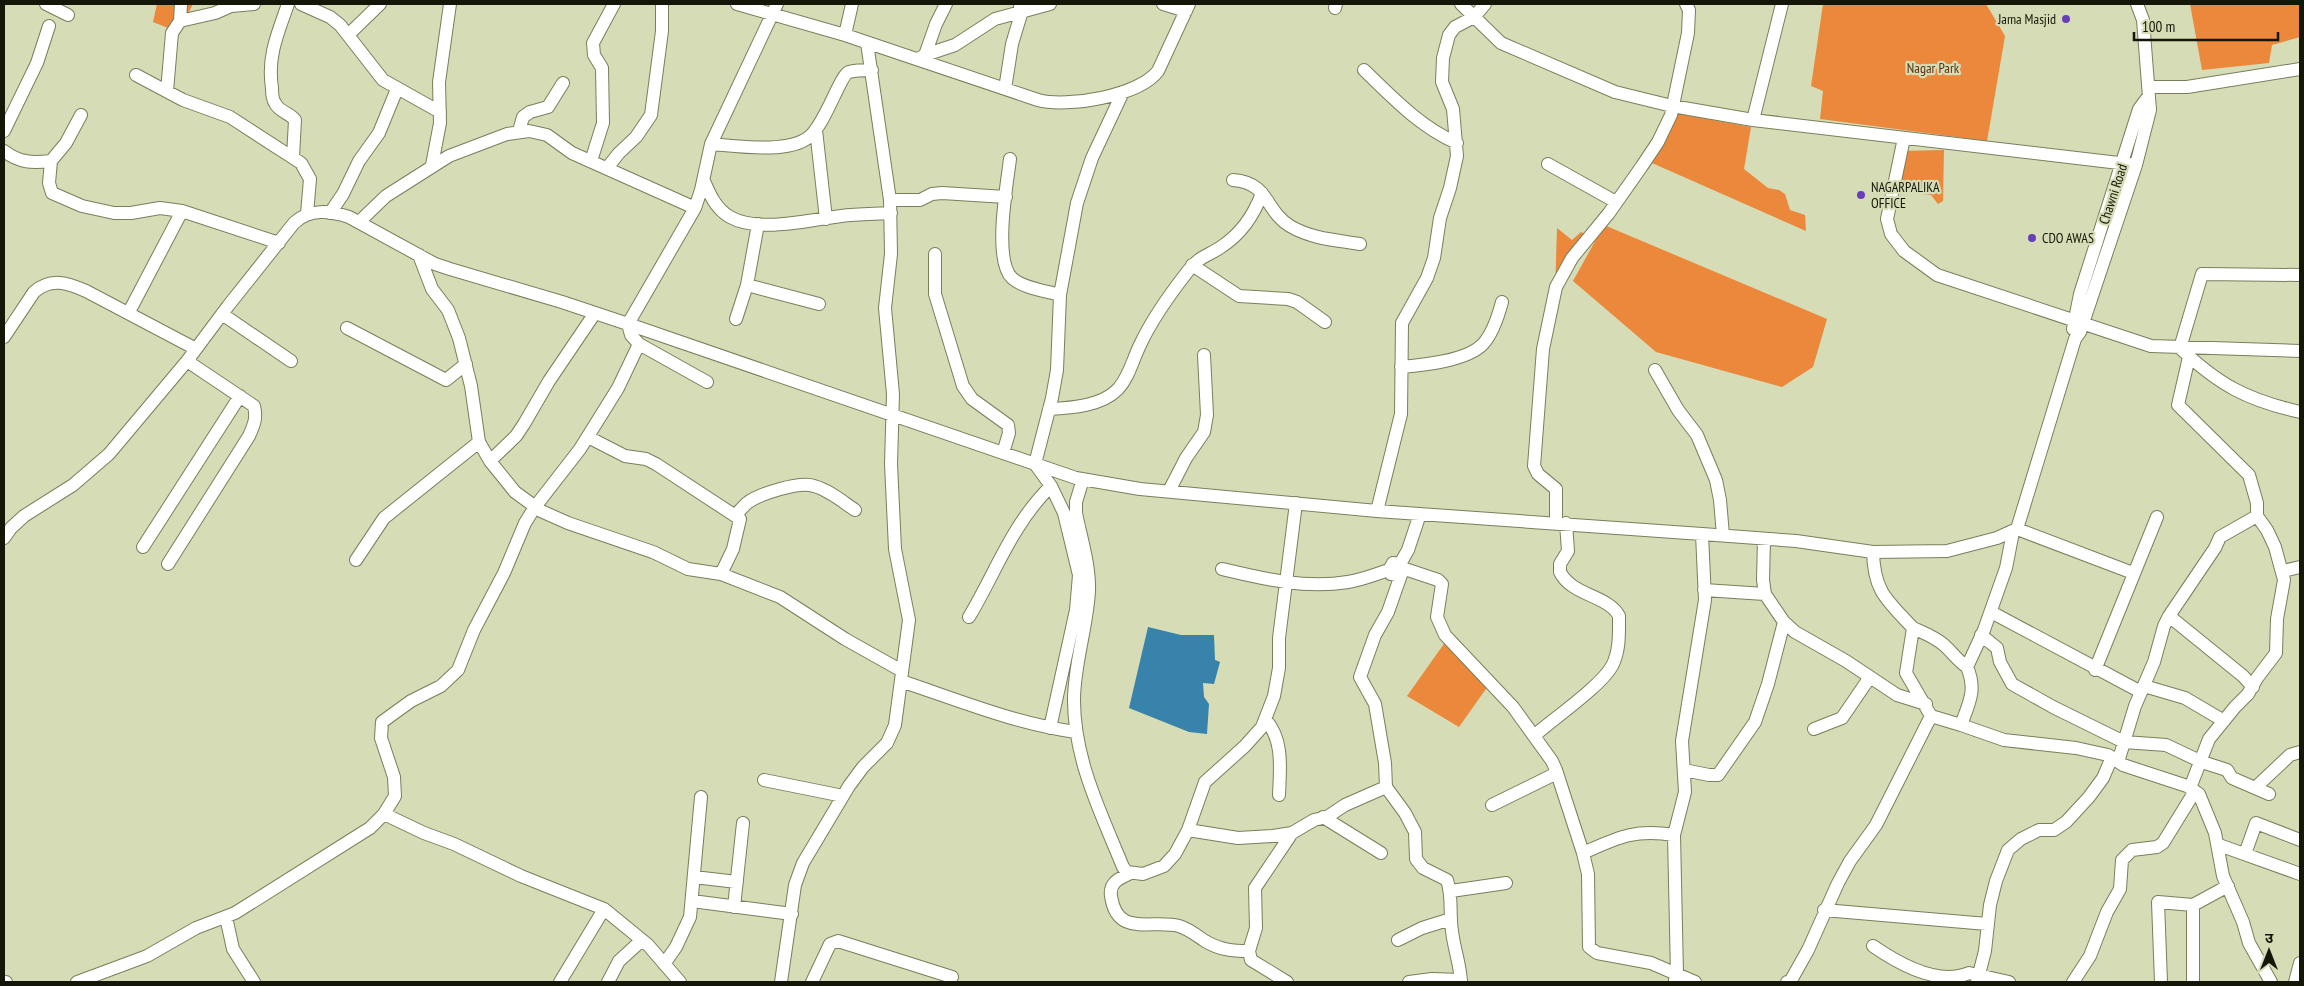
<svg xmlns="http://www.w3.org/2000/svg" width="2304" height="986" viewBox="0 0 2304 986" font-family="'PT Sans Narrow','Noto Sans Devanagari',sans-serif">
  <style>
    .green { fill: #eb883b }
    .water { fill: #3883ab }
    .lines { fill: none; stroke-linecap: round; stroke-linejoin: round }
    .minor-casing { stroke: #797f5b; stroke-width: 14 }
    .minor { stroke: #fff; stroke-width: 12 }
    .poi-dot { fill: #693fb7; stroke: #d6dcb5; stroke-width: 2 }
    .labels { text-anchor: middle; stroke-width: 4.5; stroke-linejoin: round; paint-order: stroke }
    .poi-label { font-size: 14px; fill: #141608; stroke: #d6dcb5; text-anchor: start }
    .park-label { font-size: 14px; fill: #5a2f0e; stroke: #d6dcb5 }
    .street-label { font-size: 14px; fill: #141608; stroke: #d6dcb5 }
  </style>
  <rect width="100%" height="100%" fill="#d6dcb5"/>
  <path class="green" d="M157,4h36l-15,28 -25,-10z
    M1823,4h163l19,32 -18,105 -167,-22 3,-28 -12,-5z
    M2190,4h110v33l-28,8 -3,18 -67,7z
    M1674,113l77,14 -7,42 24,19 11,2 6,4 5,16 15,5 1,16 -154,-68z
    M1944,150l-1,51 -5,3 -7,-9 -41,-5 7,-39z
    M1604,225l223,94 -14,48 -31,20 -126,-35 -83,-71z
    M1557,228l15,12 9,-8 12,6 -38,55z
    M1446,641l42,45 -29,41 -52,-31z"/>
  <path class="water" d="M1148,627l33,8h33l1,25 5,2 -6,22 -11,-1 1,14 5,7 -2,30 -18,-2 -60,-24z"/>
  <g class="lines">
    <defs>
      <path id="minor" d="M46,4l22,11
        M288,4c-10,29 -21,52 -16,84 0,5 0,11 3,15 4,9 15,10 20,17l-2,37
        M301,4l29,13 10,8 43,55 57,32
        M737,4l108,31 193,65c29,8 101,-4 120,-29l31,-67
        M1163,4l23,7
        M1461,4l40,39 114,49 57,14 81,14 383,45
        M1335,8l1,-4
        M180,21l1,-17
        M348,35l32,-31
        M845,35l7,-31
        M925,55l11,-31 10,-20
        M918,59l7,-4 30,-10 40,-26 55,-15
        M1364,70c28,27 56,57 93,73
        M136,75l47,25 47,17 71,46 9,16 -3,35
        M2148,87h39l113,-18
        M1005,89l7,-45 10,-33 -2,-4
        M167,91l5,-58 8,-12 35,-8 16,-7 23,-2
        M81,115l-15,28 -15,18 -2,22 3,10 30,13 32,7h17l29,-5 22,3 97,32
        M1753,120l29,-116
        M816,130l10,89
        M4,131l33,-68 12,-37
        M519,131l4,-14 7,-5 18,-5 15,-24
        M1904,138l-17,81 4,15 13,17 33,24 214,71 149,5
        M711,144c26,2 77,10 98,-7 16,-12 31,-62 40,-65 7,-2 16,-2 23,-2
        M4,151c16,12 28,12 47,10
        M1010,159c-3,25 -17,101 2,119 11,10 34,13 48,17
        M591,161l12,-38 -1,-55 -8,-13 -1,-12 21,-39
        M1548,164l68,38
        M432,165l8,-42 -1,-41 11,-78
        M607,168l12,-15 17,-16 15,-22 11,-84v-27
        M1233,180c37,3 31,30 57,46 22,13 46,14 70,18
        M704,181c6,14 12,28 26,36 28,16 81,3 111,-1 16,-2 33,-2 50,-3
        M890,200h30l12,-6 10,-1 64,4
        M330,213l13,-19 16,-33 20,-28 18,-44
        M359,222l27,-26 63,-40 58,-22 22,-3 18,4 25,18 123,55
        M935,254v40l28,92 9,13 36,26 1,8 -6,20
        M419,255l13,34 16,21 11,28 12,48 8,56 11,19 25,31 26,19 27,12 85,29 35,17 33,5 59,23 65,42 57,32
        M1192,265l47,31 49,3 9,3 28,20
        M2300,275l-98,-1 -22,74c39,37 67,52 120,64
        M747,285l72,19
        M129,312l53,-101
        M222,314l69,47
        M736,319l11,-34 11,-61
        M347,328l99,52 20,-16
        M2073,329l7,-35 59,-185 9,-12
        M4,337l30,-45c17,-15 34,-9 52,-1l110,58
        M2189,357l-11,48 71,70 8,28v13l10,14 8,17 9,33 -7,39 -1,34 -19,25 -9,16 -13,13 -26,32 -19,49
        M1401,367c22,-2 66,-6 82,-23 10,-11 15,-27 19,-42
        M1655,370l23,40 19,25 19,45 4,20 3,35
        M707,382l-68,-38 -8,-9 -3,-11 67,-116 6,-18 10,-46 66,-140
        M1049,409c22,-1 53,-3 69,-20 11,-12 15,-30 22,-44 12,-26 30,-51 48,-74 10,-14 20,-15 33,-24 20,-13 33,-32 41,-54
        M588,437l37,19 21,3 10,5 84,55 -7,30 -12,25
        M490,461l26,-25 8,-12 25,-43 46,-68
        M1083,479l-7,23v11c5,25 14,53 13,78 -2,37 -15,73 -15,109 0,60 27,113 49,167l4,5 16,2 21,-8 11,-12 13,-24 17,-48 40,-36 17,-19 12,-31 5,-28v-30l17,-135
        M1169,491l17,-33 18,-26 3,-17 -3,-60
        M1377,511l24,-97 1,-91 25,-45 7,-20 6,-40 10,-30 7,-32 -4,-47 -11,-27 1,-24 6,-23 6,-8 19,-10 11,-13
        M736,515c3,-4 7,-8 11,-12 12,-9 52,-22 67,-17 15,4 29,16 41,24
        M1556,523v-34l-18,-15 -4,-8 9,-117 13,-62 16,-29 37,-45 33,-47 16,-24 13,-27 17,-82 1,-23 -3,-6
        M2017,529l116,44
        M2013,532l-7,36 -22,62 -17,37c10,23 2,36 -6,58l43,15 72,8 32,7 15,10 64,21 12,8 16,39 8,43 20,46 6,21 22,39
        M4,538l7,-10 13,-12 49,-31 36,-31 78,-93 41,-55 66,-83c16,-15 36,-12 55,-6l86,47 15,5 112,33 66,22 448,154 64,11 237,22 325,23 94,7 77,11 74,-1 50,-13 20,-9 58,-190 5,-7 56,-167 14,-55 -7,-90 -6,-16
        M1764,539l-1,41 2,14 19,28 11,10 51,29 51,34 29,9
        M143,547l97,-151
        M356,560l28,-42 95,-76
        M168,564l81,-128c5,-11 8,-18 5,-30l-67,-45
        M1400,564l8,-14 12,-36
        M1402,568l36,12 4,4 -5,33 8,18 68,72 39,54 4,9 27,83 5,21 1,73 8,6 54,10 44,19
        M1222,569c42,10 83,20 126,13 14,-2 28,-8 41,-12
        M2283,571l17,-4
        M1399,575l-8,-1 -2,-4 4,-7 7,1 2,8 -14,40 -13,23 -15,42 15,27 10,59 1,24 19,26 10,19 1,27 7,9 24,12c6,17 2,34 5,51 2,18 8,32 9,51
        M1704,590l61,4
        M1991,612l150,80
        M2169,616l74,60 10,11
        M969,617c27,-45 43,-93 82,-131
        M1913,628c11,5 22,9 31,17 9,8 12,14 23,22
        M1981,635l16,13 3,14 12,22 41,23 71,35 42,3 36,17 25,8 5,8 37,16
        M2095,670l62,-153
        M901,681c57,19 115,43 175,51
        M2144,686l41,12 39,23
        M1931,716l30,9
        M1265,719c19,21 15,49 14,76
        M1050,728l26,-118 3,-35 -15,-62 -13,-27 -16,-22 17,-66 5,-28 3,-75 17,-92 15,-45 31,-66
        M1814,729l28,-11 28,-41
        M1534,736c19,-17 67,-50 78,-70 8,-15 7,-33 7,-50 -11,-21 -47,-20 -59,-44v-8l8,-13 -2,-28
        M2118,762l17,-56 19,-44 10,-36 5,-10 46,-68 5,-11 37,-21
        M1684,770l25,5h9l37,-53 13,-38 16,-62
        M764,780l79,16
        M2255,788l35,-33 10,-3
        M1492,805l65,-32
        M384,814l40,19 30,11 67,32 83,33 44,36 32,37
        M1323,817l58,36
        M1188,830l50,8 35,-2 19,-3 22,-13 13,-3 18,-12 41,-18
        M2219,845l81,29
        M1583,853c36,-16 51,-24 91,-18
        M2245,854l11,-31 44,17
        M1131,873c-11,5 -22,9 -20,23 6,42 40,23 68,30 10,3 17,9 26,15 15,9 28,10 44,10
        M694,877l43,5
        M1451,891l55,-8
        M692,901l100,13
        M2193,905v77
        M734,907l9,-84
        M1824,910l163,14
        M226,917l7,32 21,33
        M1398,940l24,-12 29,-9
        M1873,946c26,18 65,40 96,27l40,9
        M664,964l12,-17 14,-30 11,-120
        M1675,980l2,-5 -3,-140 11,-43 -3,-51 23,-141 -3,-66
        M4,982h2
        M77,982l70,-26 49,-28 39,-15 135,-85 14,-14 11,-18 -1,-19 -13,-39 1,-16 29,-21 30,-15 17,-16 16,-40 30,-57 21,-50 10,-16 45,-58 38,-61 21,-44
        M560,982l44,-73
        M608,982l11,-21 23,-21
        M781,982l14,-97 8,-22 46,-77 14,-19 24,-24 8,-18 14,-105 -14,-71 -4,-85 2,-70 -8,-86 6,-54 -1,-54 -23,-157
        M812,982l18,-38 8,-3 114,36
        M1287,982l-36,-22 -2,-9 7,-23 -1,-40 37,-55
        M1409,982l23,-3 29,1
        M1787,982h3l18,-32 30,-67 12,-22 26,-36 55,-109 -25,-43 7,-45c-26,-28 -39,-36 -40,-76
        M1977,982l8,-31 5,-46 6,-24 12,-31 13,-11 18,-9h15l12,-8 23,-25 14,-19 9,-21
        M2073,982l17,-26 17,-44 13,-23 2,-29 10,-10 25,-3 6,-4 32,-52
        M2161,982l-3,-80 35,3 35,-19
        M2295,982l5,-19"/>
    </defs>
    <use href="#minor" class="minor-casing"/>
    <use href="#minor" class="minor"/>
  </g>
  <g class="poi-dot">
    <circle cx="2066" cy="19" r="5"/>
    <circle cx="1861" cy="195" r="5"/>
    <circle cx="2032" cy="238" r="5"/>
  </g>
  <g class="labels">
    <g class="poi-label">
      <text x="2056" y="24" text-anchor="end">Jama Masjid</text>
      <text x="1871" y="192">NAGARPALIKA<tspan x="1871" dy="16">OFFICE</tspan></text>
      <text x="2042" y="243">CDO AWAS</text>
    </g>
    <g class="park-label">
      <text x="1933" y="73">Nagar Park</text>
    </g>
    <g class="street-label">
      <text transform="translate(2113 194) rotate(-72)" y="5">Chawni Road</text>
    </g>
  </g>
  <rect width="2304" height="986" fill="none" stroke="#141608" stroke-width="10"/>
  <g transform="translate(2269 951)" stroke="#d6dcb5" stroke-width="4" paint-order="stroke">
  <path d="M0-4L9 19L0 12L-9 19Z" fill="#141608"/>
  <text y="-8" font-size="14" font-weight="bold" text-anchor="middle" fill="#141608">उ</text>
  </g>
  <path d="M2134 32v8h144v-8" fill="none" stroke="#141608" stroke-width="2.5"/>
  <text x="2142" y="32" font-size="15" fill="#141608" stroke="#d6dcb5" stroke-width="4" paint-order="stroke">100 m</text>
</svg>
